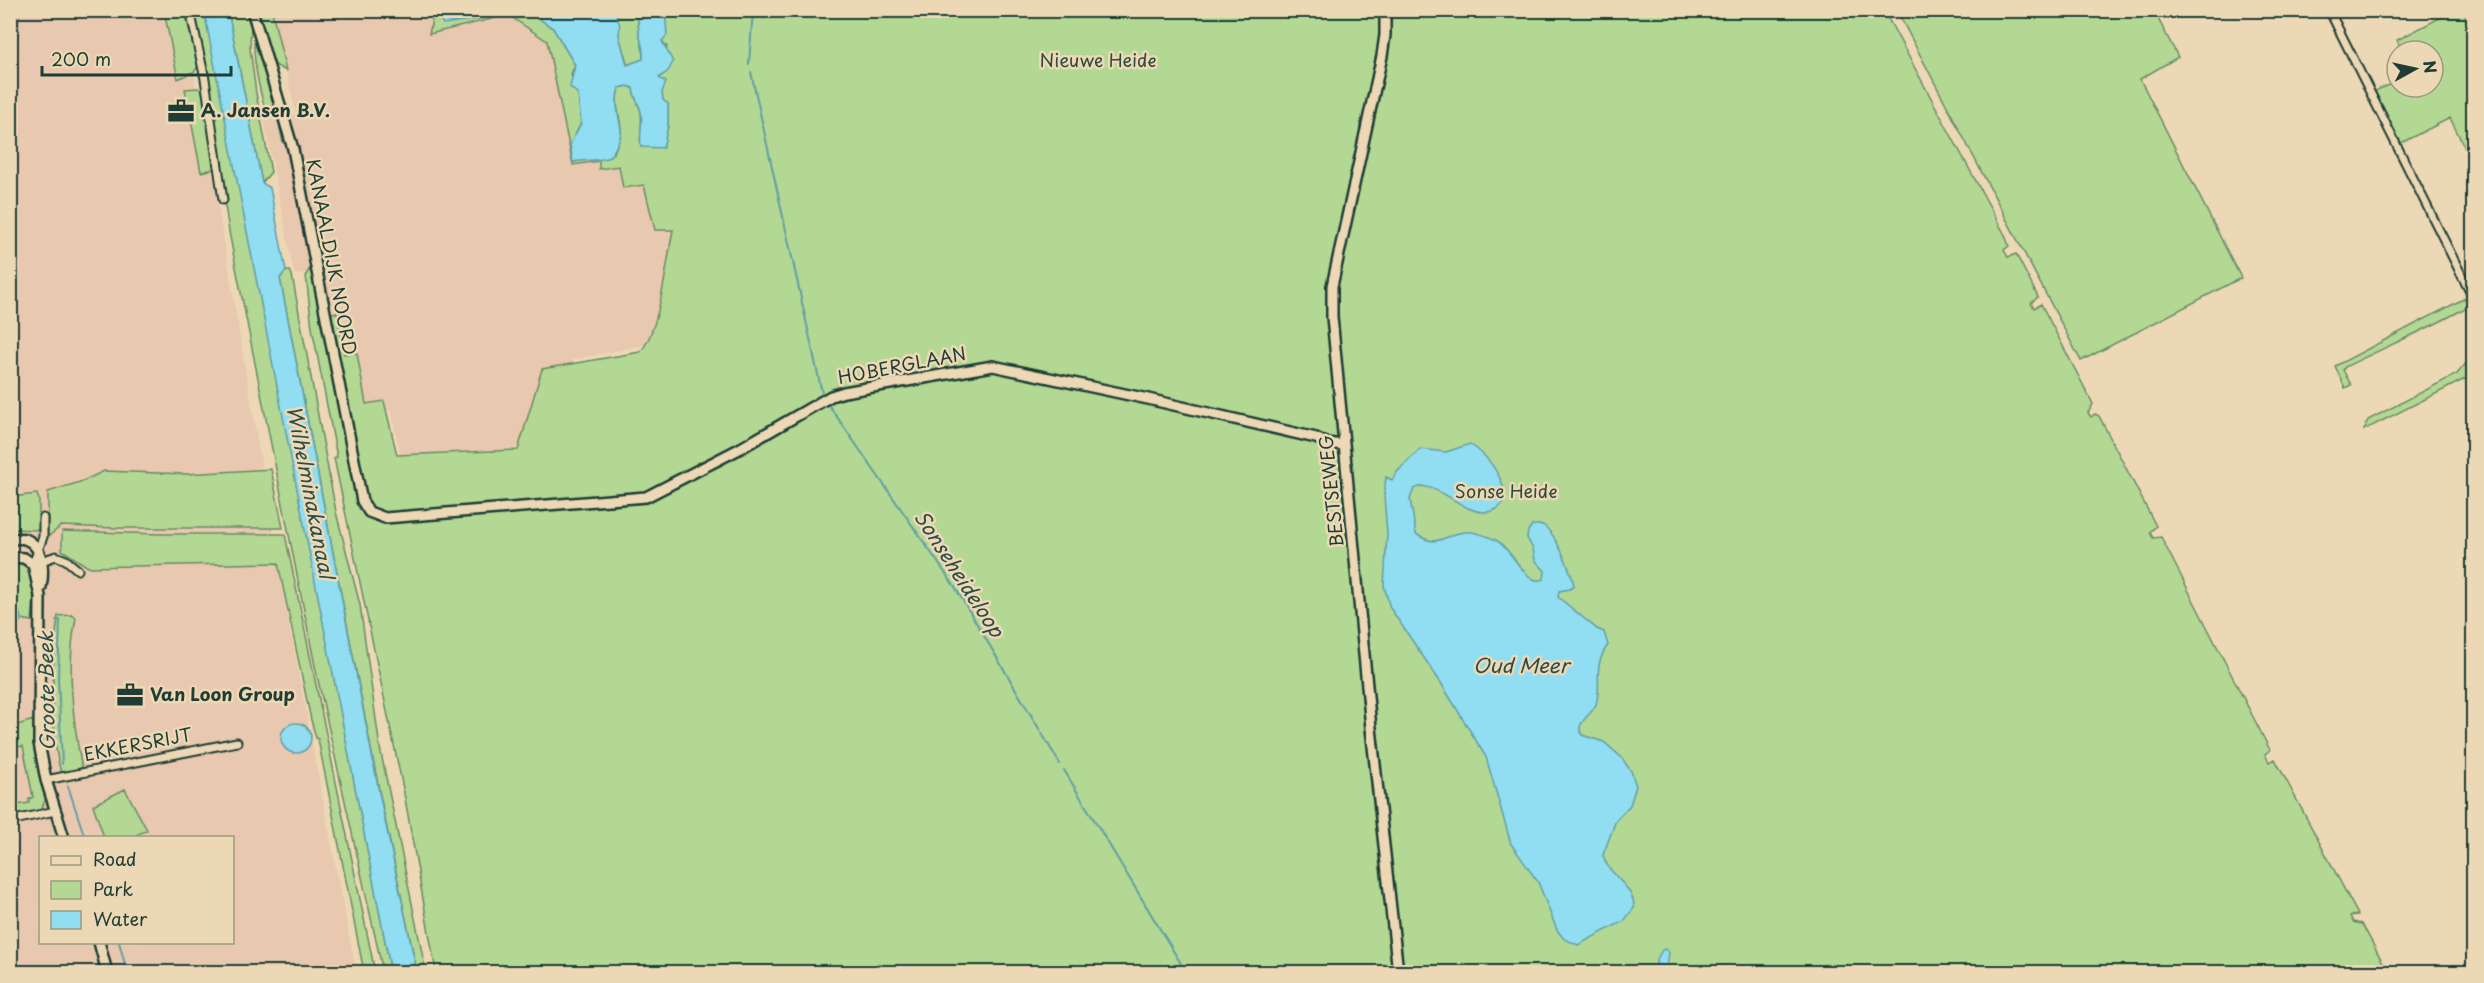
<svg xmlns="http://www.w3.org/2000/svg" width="2484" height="983" viewBox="0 0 2484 983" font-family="'Playpen Sans',sans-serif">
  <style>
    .built { fill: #e8c8af; fill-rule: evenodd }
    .green { fill: #b2d893; stroke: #688a64; stroke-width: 1.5 }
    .water { fill: #91ddf1; stroke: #639da5; stroke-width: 1.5 }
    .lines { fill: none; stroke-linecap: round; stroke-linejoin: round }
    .stream { stroke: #639da5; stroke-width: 2 }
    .street-casing { stroke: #1f3d34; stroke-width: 11 }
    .secondary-casing { stroke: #1f3d34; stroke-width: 14 }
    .street { stroke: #edd8b6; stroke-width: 7 }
    .secondary { stroke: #edd8b6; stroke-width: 9 }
    .labels { text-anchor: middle; stroke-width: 5; stroke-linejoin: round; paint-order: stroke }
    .park-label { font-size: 18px; fill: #2e4c3e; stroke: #edd8b6 }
    .poi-label { font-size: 18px; font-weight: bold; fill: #1f3d34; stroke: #edd8b6; text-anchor: start }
    .street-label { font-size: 18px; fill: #1f3d34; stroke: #edd8b6 }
    .water-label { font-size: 20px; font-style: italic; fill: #2a4d47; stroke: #edd8b6 }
  </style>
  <rect width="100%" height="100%" fill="#edd8b6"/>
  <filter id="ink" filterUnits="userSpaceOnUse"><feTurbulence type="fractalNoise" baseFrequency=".0167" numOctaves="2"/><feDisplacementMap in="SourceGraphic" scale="12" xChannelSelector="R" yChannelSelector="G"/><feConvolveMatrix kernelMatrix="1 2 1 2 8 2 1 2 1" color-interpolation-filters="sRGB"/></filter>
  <g filter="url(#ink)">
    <path class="built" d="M19,11h162l31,158 68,408 76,395h-345l-1,-912 2,-9 5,-2zM40,838h192v104h-192z
      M273,11h161l-4,22 78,-18 40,26 25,124 27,-4 -1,7 20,-2 27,23 9,41 18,-1 -11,64 -14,51 -76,16v5l-41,79 -127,29 -13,-63 -39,6 -27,-144 -31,2 -30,-155 32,-5z"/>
    <path class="green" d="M11,10l8,1 -2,38 -5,2 -1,9v-17l4,-5v-8l-4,-5z
      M164,11h23l11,55 -3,5 -17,8z
      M194,11h11l186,961h-8l-67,-301 -86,-434z
      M228,11h18l5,11 -1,26 6,45 15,79 -9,11z
      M254,11h18l14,60 -11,-6z
      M434,11h7l-1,7 60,-2 2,-5h35l4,9 12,8 22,37 -4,9 7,20 3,29 -9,21 2,18 40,-9c2,-7 8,-17 7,-23 -1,-17 -7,-24 -2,-42l9,-2 5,2c1,9 6,16 8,24 2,11 -2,23 0,35h22l5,-21v-22l-5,-4 -4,-22 8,-31 -5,-6 4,-26 -1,-4h1219l121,224 4,11 -5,4 4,7 8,-3 22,43 -7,6 3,5 7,-4 52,100 -5,9 3,4 4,-3 4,2 57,110 -6,6 3,6 8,-1 109,213 -5,4 4,8 6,-3 83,156 -8,1 3,6 9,2 26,48h-1952l-32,-179 -70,-335 3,-1 -25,-129 -6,-53 3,-5 4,-1 31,119 -14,-74 7,-2 7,42 13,-1 9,51 18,-3 13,54 121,-5 24,-81 98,-17c20,-21 27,-92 33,-122h-18l-11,-45 -21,3 -4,-22 -20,3v-8l-26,4 -26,-124 -39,-26 -79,19z
      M618,11h20l-2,1c3,8 2,13 3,21 2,10 5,15 4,26l-16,6c-1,-11 -7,-20 -8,-30 -1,-9 2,-9 -3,-19z
      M1897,11h257l24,46 -38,22 101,199 -160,83z
      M2453,11h10l10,20v133l-23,-46 -49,25 -26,-52 22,-10v6h36v-36h-31l-5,-11z
      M255,34l33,108 -5,1 -6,-29 -9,2c-8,-19 -17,-63 -13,-82z
      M198,88l5,4 11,77 -13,3 -16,-83z
      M286,271h4l2,4 44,237 24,93 20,143 46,224h-9l-37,-177 -100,-517z
      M2467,297l4,8c-40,23 -84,41 -126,62l-2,3 8,15 -6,3 -10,-22z
      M2473,355v20l-109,55 4,-10 89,-46z
      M271,469l12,59h-167l-55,-2 -13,11v-45l35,-11 21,-10 82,3z
      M37,494l2,6v30l-28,-1v-32z
      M62,531l98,3h125l90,438h-11l-46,-233 -2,-1 -5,-18 -33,-157 -190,4 -26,-17z
      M11,562l10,1c18,10 12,40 11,58l-11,-2 -10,-34z
      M72,615l4,3c-10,48 -3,103 6,151l-21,4c-12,-44 -9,-112 -3,-157z
      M33,720l4,45 9,33 -5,12 -30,8v-12l18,-3v-4l4,-2 -10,-51 -12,2v-21z
      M125,789l22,41 -15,7h-28l-11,-32z"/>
    <path class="water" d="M638,10l27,1 2,24 -5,6 11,21 -5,9 -9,7 7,4 -4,10 1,8 5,4v22l-5,22 -22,-1c-2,-12 2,-24 0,-35 -2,-8 -7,-15 -8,-24l-5,-2 -9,2c-5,16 0,26 2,42 1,6 -7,25 -14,28 -10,3 -23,2 -34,4l-3,-17 11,-22 -3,-29 -8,-7 5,-22 -22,-37 -12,-8 -4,-9h81l-2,5 4,9 -1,10 8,30 16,-6c1,-11 -2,-16 -4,-26 -1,-8 0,-13 -3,-21z
      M204,11h24l34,172 8,5 16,83 -6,7 100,519 37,175h-26z
      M441,11v-1l61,1 -2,5 -57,8 -3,-6z
      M1470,444c15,10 25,22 32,39 10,26 -13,35 -34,25 -16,-8 -28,-19 -46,-22l-8,3 -4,10 6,35c23,15 26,1 48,-2 10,-1 24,4 32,8 17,9 30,48 48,39l1,-8 -10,-11 -2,-11 -6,-11 1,-7 4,-6h11c14,10 27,44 31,60l-4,4 -11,2 -1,6 39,32 7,3 4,13c-17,24 -5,36 -12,59 -4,12 -22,18 -14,31l22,7 17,15 10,14 5,15 -6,19 -14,15 -13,35c4,20 32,31 31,53l-10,13 -46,24 -14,-6 -7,-9 -19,-48 -27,-38 -25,-87 -45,-74 -51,-75 -6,-22 3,-52 -3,-39 2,-18 6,3 5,-8 23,-23 26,3z
      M11,585l10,34 -1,3 -9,-6z
      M281 738a15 15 0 1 1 30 0a15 15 0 1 1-30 0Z
      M1665,949l4,4 -3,19h-9l-1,-11 6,-11z"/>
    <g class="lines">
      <path class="stream" d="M749,64l4,-54
        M751,72l71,321
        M828,404l127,183 105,177
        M56,620h4l-2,58 4,86
        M1064,770l122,202
        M68,786l17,52
        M119,942l8,30"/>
      <defs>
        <path id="street" d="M190,10l15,69 18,121
          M2329,10l145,290
          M39,562l17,-6 10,4 12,10
          M33,564l10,-27v-19
          M46,780l191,-38
          M10,821l45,-10"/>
        <path id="secondary" d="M252,10l41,139 69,352 7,11 16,6 261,-21 95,-49 90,-52 13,-4 149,-26 155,33 168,39 10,5 18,2
          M1385,10v25l-3,21 -50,230v31l39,411 27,244
          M10,539c5,0 12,-1 15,0 19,7 19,33 16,48
          M10,557l14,1 9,6 7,32 -1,147 7,37 18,58
          M99,942l8,30"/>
      </defs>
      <use href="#street" class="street-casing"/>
      <use href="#secondary" class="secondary-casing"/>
      <use href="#street" class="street"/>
      <use href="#secondary" class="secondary"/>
    </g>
  </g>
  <defs>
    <symbol id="office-bare" viewBox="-9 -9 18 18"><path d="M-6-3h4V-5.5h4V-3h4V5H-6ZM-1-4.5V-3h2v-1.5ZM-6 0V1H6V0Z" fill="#1f3d34" stroke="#edd8b6" stroke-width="2.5" paint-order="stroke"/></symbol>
  </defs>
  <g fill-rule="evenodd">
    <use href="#office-bare" x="162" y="92" width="38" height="38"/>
    <use href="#office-bare" x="111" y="676" width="38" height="38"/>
  </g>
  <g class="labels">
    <g class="park-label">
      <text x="1098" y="67">Nieuwe Heide</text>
      <text x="1506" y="498">Sonse Heide</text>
    </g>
    <g class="poi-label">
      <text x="201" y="117">A. Jansen B.V.</text>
      <text x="150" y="701">Van Loon Group</text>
    </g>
    <g class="street-label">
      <text transform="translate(331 257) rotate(79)" y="6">KANAALDIJK NOORD</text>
      <text transform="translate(902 366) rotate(-11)" y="6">HOBERGLAAN</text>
      <text transform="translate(1332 491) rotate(-96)" y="6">BESTSEWEG</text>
      <text transform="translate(138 745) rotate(-11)" y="6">EKKERSRIJT</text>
    </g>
    <g class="water-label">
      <text transform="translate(310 492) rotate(79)" y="7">Wilhelminakanaal</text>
      <text transform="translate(959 574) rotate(57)" y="7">Sonseheideloop</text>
      <text x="1521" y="673">Oud Meer</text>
      <text transform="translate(47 691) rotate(-91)" y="7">Groote Beek</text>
    </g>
  </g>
  <rect width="2484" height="983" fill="none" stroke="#edd8b6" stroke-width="36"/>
  <rect x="18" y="18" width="2448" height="947" fill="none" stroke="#1f3d34" stroke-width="2" filter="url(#ink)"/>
  <rect x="39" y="836" width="195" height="108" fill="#edd8b6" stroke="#9b9a82" stroke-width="1.5"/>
  <rect x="51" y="856" width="30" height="9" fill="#edd8b6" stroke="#9b9a82" stroke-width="1.5"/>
  <text x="93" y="866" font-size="18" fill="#1f3d34">Road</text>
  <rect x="51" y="881" width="30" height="18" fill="#b2d893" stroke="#9b9a82" stroke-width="1.5"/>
  <text x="93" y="896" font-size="18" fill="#1f3d34">Park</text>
  <rect x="51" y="911" width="30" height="18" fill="#91ddf1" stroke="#9b9a82" stroke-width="1.5"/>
  <text x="93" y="926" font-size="18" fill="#1f3d34">Water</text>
  <g transform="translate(2415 69) rotate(82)"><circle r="28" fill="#edd8b6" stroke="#9b9a82" stroke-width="1.5"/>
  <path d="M0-4.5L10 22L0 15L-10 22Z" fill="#1f3d34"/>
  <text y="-9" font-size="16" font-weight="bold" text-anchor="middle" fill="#1f3d34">N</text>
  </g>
  <path d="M42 66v9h189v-9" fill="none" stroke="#1f3d34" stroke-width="3"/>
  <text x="51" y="66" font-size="18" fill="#1f3d34" stroke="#edd8b6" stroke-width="4.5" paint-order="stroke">200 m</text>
</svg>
